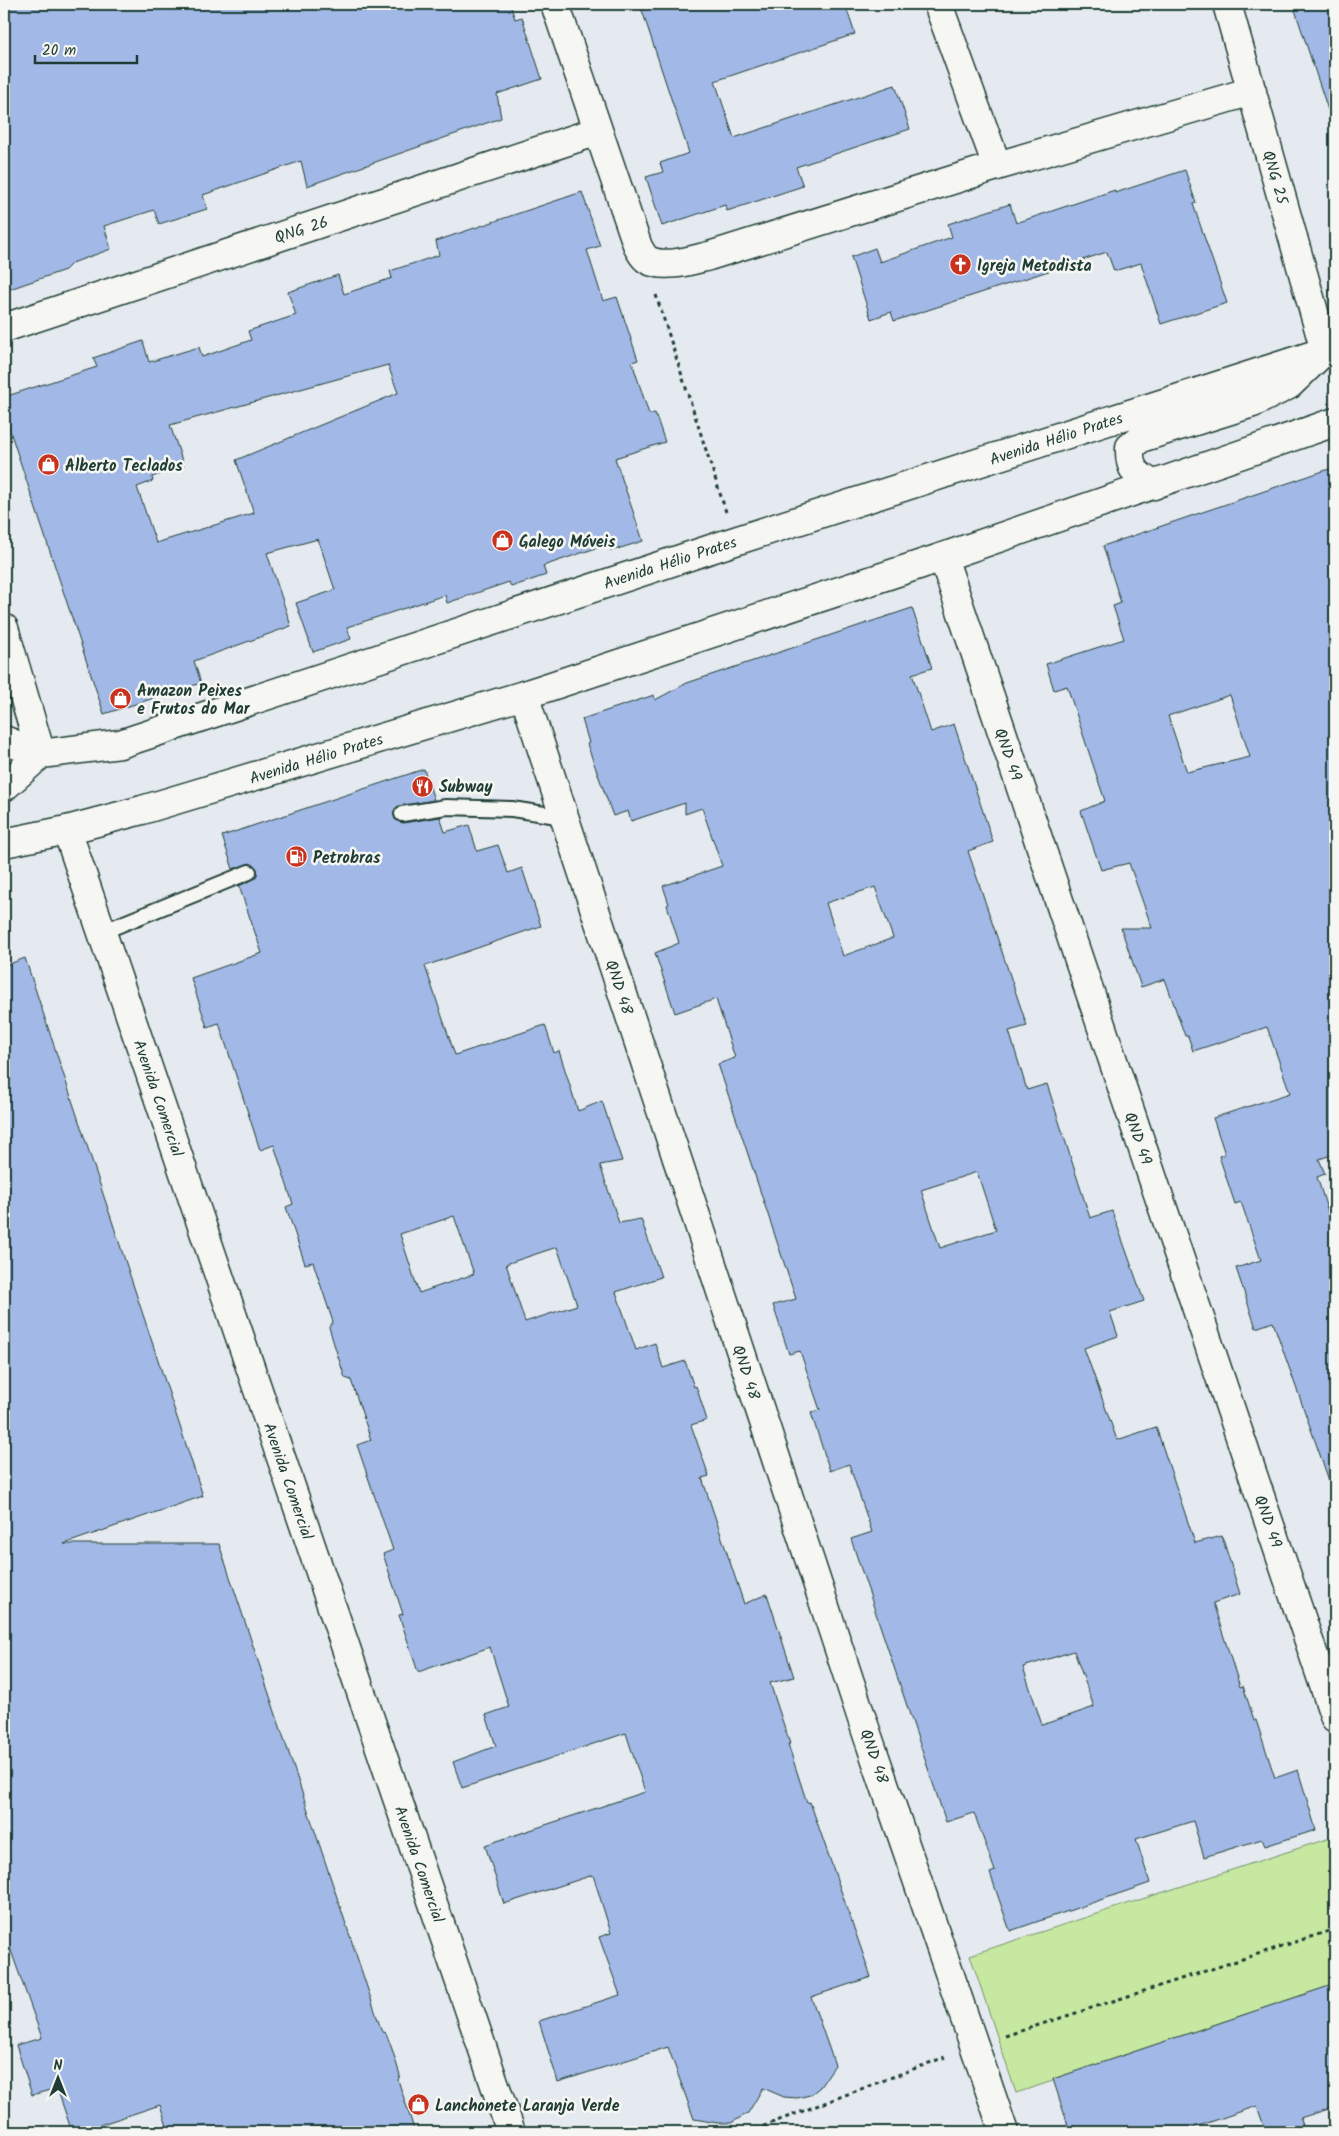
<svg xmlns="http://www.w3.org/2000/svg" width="1339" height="2136" viewBox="0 0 1339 2136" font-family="Kalam,sans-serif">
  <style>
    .green { fill: #c7e8a1; stroke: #73926a }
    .building { fill: #a2b9e7; stroke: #1f3d34; fill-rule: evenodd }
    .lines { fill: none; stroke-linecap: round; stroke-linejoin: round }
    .service-casing { stroke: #1f3d34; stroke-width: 18 }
    .minor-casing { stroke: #1f3d34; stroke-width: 31 }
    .secondary-casing { stroke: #1f3d34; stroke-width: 31 }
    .primary-casing { stroke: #1f3d34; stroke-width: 31 }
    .path { stroke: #1f3d34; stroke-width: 3; stroke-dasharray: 4 4; stroke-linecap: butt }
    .service { stroke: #f6f6f2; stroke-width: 14 }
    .minor { stroke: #f6f6f2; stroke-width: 28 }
    .secondary { stroke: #f6f6f2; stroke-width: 28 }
    .primary { stroke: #f6f6f2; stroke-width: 28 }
    .labels { text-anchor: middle; stroke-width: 5; stroke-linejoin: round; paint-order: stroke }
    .street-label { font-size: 16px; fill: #1f3d34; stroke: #f6f6f2 }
    .poi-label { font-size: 16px; font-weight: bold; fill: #1f3d34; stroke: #f6f6f2; text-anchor: start }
  </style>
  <rect width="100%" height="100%" fill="#e5eaf0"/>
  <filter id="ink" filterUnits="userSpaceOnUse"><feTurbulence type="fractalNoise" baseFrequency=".02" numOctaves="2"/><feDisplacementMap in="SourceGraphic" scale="10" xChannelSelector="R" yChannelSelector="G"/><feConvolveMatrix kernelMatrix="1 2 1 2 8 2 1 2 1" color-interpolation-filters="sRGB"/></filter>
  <g filter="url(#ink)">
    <path class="green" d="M1330,1838l5,15v136l-319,104 -46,-138z"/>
    <path class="building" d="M4,4h506l5,15 7,-2 20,62 -45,15 4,24 -194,68 -6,-25 -98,34 4,14 -48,15 -5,-14 -50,16 7,23 -39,14 -7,7 -61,21z
      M640,4h205l10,30 -140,47 19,57 161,-53 15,44 -114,38 7,19 -76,25 -2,-6 -63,21 -16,-49 17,-5 -3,-9 29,-10z
      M1293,4h42v111l-5,1z
      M1185,170l11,33 -3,1 34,99 -66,21 -20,-61 -27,8 -7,-19 -213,69 -3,-9 -20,7 -20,-62 24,-9 5,14 72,-25 -4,-13 62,-20 6,19 99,-33v3z
      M582,192l18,54 -13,4 16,51 14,-4 21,63 -6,2 17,52 6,-1 10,29 -50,16 28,83 -32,10 -3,-7 -65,22 3,9 -35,12 -2,-5 -62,21 -2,-8 -98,32 4,12 -38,13 -17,-49 39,-13 -17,-51 -51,14 24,73 -97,35 7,22 -97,31 -100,-301v-16l93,-30 -4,-9 50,-17 6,21 50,-15 3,10 49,-17 -3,-9 48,-16 -8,-23 50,-17 6,19 48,-16 -2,-7 49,-16 -3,-14zM388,365l10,28 -162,67 18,53 -98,30 -19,-56 16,-6 -1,-4 32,-11 -14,-41z
      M1335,467v687l-16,5 6,15 -8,3 18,57v252h-4l-58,-164 -17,6 -20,-60 25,-8 -20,-58 -6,2 -16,-48 6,-2 -12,-36 77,-25 -23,-66 -74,24 -5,-15h-3l-20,-57 -24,8 -20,-59h31l-23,-65 -28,7 -20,-59 24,-10 -38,-115 -13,4 -8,-26 78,-25 -11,-33 8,-3 -18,-57zM1230,695l20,62 -63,15 -19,-56z
      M912,608l20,60 -20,6 19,58 23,-8 39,118 -25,9 59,175 -18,5 18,59 20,-6 43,134 22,-7 32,90 -34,11 8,24 -34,12 33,92 39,-13 39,116 27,-7 18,58 -27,9 27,84 3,-1 11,34h2l19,58 23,-8 18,60 -51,16 -3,-7 -58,18 -11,-36 -57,18 14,44 -140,48 -20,-58 5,-2 -21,-58 -28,9 -95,-283 21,-7 -23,-68 -19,7 -19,-58 9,-3 -20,-59 -11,3 -16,-49 23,-6 -78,-235 17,-6 -19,-59 -41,14 -20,-60 24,-10 -12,-38 2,-1 -6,-18 59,-20 -20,-58 -17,6v-11l-54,18 -3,-10 -15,5 -26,-72 2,-1 -7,-24 72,-24 1,5 32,-17zM875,887l18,51 -50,18 -17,-53zM977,1172l19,58 -56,18 -19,-58zM1074,1651l20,56 -52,18 -19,-58z
      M424,769l10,31 -37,7 -3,4 1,8 8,4 37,-6 5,15 24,-7 8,26 21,-6 10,28 14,-5 19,58 -116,40 30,89 90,-30 9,28 5,-2 19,60 24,-10 20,60 -22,4 19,58 22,-4 20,58 -45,15 20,58 19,-7 8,25 22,-7 9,26 2,-1 11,34 -16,5 18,51 -7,2 42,126 23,-10 27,83 -24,6 20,61h-2l19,59 3,-1 61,175 -60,20 24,68 -15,22 -10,8 -13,3 -13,-1 -21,-9 -15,25 -17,10h-13l-24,-4 -26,-72 -110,35 -19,-61 81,-26 -21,-58 12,-4 -18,-58 -89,29 -19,-59 160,-53 -19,-59 -164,55 -9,-26 43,-16 -10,-31 23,-8 -19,-60 -72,25 -19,-57 4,-1 -20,-60 10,-4 -36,-105 14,-5 -20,-60 -6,-2 -11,-34 -5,-17 4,-5 -20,-60 -8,2 -19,-57 7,-3 -19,-59 -14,5 -41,-127 -12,4 -16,-49 71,-25 -23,-67 17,-8 1,-9 -7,-6 -17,6 -11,-33zM454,1216l20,58 -55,19 -19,-59zM557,1247l20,58 -52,17 -19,-58z
      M25,958l178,538 -139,48h155l163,488 4,1 6,16 8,26 -2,5 17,52h-246l-9,-27 -82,27h-6l-15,-44 -25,7 -16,-50 26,-7 -38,-107v-965z
      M1335,1984v123l-35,11 2,8 -20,6h-16l-9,-26 -76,26h-111l-17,-53z"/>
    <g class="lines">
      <defs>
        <path id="service" d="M402,814l44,-7 66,2 52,8
          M102,932l147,-60"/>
        <path id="minor" d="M555,4l83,243c3,5 5,10 10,13 17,9 44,0 61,-4l288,-90 255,-75
          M938,4l59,162
          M1227,4l98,347
          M4,328l594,-197
          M943,557l392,1161
          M524,695l342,1036 138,401"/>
        <path id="secondary" d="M4,628l37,126
          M67,830l444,1302"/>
        <path id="primary" d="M1154,485c-19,-11 -25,-15 -24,-38l11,-9 112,-35 36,-18 29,-28
          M4,740l37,14 79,-10 615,-203 600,-193
          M4,787l37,-33
          M4,843l63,-13 75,-20 382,-115 419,-138 392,-135"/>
      </defs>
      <use href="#service" class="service-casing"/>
      <use href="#minor" class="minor-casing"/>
      <use href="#secondary" class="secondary-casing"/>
      <use href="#primary" class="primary-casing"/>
      <path class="path" d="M656,295l70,217
        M1005,2036l330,-107
        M748,2132l197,-75"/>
      <use href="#service" class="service"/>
      <use href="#minor" class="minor"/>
      <use href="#secondary" class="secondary"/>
      <use href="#primary" class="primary"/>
    </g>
  </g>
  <defs>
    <symbol id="church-disc" viewBox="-11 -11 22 22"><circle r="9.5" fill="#c8321e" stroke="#f6f6f2"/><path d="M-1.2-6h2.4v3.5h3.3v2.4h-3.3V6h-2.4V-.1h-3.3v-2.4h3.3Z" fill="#fff"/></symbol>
    <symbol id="shop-disc" viewBox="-11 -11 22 22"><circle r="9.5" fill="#c8321e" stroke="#f6f6f2"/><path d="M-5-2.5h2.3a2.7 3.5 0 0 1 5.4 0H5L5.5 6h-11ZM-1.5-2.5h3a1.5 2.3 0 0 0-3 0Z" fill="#fff"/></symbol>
    <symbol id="restaurant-disc" viewBox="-11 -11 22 22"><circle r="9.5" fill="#c8321e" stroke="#f6f6f2"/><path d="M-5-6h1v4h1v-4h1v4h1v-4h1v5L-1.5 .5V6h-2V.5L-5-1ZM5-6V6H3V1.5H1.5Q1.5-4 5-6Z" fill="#fff"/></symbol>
    <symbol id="fuel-disc" viewBox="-11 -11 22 22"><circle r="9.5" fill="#c8321e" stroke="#f6f6f2"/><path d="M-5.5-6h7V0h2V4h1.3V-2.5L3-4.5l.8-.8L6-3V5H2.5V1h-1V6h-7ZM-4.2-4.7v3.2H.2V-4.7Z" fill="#fff"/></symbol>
  </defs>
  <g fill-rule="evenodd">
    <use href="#church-disc" x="948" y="252" width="25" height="25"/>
    <use href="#shop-disc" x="36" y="452" width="25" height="25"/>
    <use href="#shop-disc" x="490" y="528" width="25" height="25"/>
    <use href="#shop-disc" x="108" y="686" width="25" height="25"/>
    <use href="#restaurant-disc" x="410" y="774" width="25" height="25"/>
    <use href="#fuel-disc" x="284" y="844" width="25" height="25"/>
    <use href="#shop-disc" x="406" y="2092" width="25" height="25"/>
  </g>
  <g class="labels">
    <g class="street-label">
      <text transform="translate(1276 177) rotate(74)" y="6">QNG 25</text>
      <text transform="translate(301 229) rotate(-18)" y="6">QNG 26</text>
      <text transform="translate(1056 438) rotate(-18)" y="6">Avenida Hélio Prates</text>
      <text transform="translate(670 562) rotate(-18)" y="6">Avenida Hélio Prates</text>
      <text transform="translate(1009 754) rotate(71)" y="6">QND 49</text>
      <text transform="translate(316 758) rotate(-17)" y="6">Avenida Hélio Prates</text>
      <text transform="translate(620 987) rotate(72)" y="6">QND 48</text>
      <text transform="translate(159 1098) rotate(71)" y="6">Avenida Comercial</text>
      <text transform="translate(1139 1138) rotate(71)" y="6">QND 49</text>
      <text transform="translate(747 1372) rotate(72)" y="6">QND 48</text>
      <text transform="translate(289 1481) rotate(71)" y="6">Avenida Comercial</text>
      <text transform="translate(1269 1521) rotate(71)" y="6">QND 49</text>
      <text transform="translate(875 1756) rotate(71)" y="6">QND 48</text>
      <text transform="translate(420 1864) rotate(71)" y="6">Avenida Comercial</text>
    </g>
    <g class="poi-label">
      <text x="977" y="271">Igreja Metodista</text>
      <text x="65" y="471">Alberto Teclados</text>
      <text x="519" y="547">Galego Móveis</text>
      <text x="137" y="696">Amazon Peixes<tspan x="137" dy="18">e Frutos do Mar</tspan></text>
      <text x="439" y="792">Subway</text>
      <text x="313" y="863">Petrobras</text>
      <text x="435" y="2111">Lanchonete Laranja Verde</text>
    </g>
  </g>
  <rect width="1339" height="2136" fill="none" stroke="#f6f6f2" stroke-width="20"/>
  <rect x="10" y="10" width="1319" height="2116" fill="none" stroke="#1f3d34" stroke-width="2" filter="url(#ink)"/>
  <g transform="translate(58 2078)" stroke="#f6f6f2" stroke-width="4" paint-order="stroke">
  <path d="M0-4L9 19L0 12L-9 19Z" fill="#1f3d34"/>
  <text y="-8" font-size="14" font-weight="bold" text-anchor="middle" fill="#1f3d34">N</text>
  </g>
  <path d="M35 55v8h102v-8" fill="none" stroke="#1f3d34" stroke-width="2.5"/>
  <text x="42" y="55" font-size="15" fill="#1f3d34" stroke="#f6f6f2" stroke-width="4" paint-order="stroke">20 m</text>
</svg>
